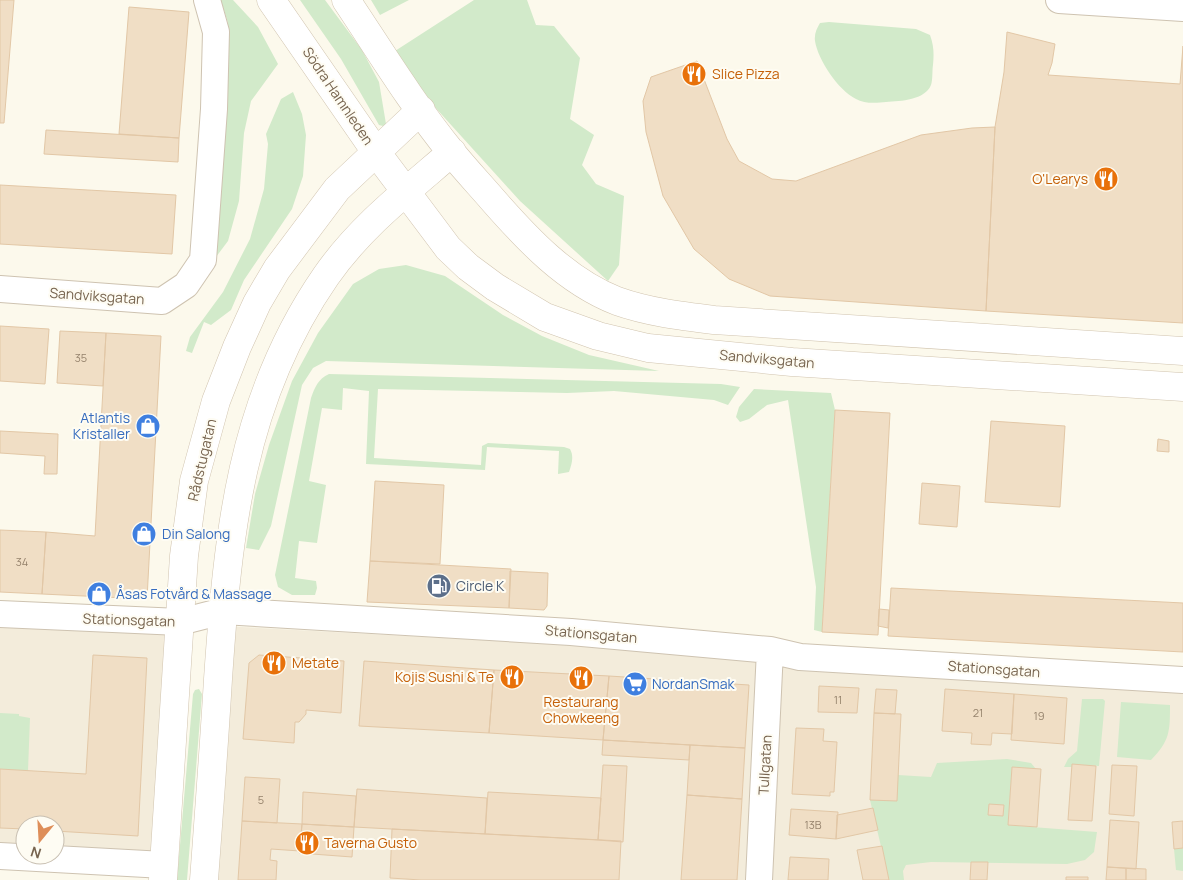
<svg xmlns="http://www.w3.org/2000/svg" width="1183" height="880" viewBox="0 0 1183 880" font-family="Manrope,sans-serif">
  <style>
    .residential { fill: #f3ecdb; fill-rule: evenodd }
    .grass { fill: #d2eaca }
    .building { fill: #f0dec5; stroke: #e2c7a6 }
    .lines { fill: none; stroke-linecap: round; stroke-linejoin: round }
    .minor-casing { stroke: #cec3b1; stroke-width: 28 }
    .secondary-casing { stroke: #d1c4af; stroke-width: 29 }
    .minor { stroke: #fff; stroke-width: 26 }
    .secondary { stroke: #fff; stroke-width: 28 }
    .labels { text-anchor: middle; stroke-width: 4; stroke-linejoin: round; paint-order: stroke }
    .number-label { font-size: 11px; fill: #95826c }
    .food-label { font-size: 14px; fill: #c56008; stroke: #fefcf3; text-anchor: start }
    .street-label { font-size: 14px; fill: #77644f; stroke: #fefcf3 }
    .shop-label { font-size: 14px; fill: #366cbe; stroke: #fefcf3; text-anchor: start }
    .service-label { font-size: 14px; fill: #4e5e75; stroke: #fefcf3; text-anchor: start }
  </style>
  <rect width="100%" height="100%" fill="#fcf9ec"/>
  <path class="residential" d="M0,615l180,7 -16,243 -164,-9zM25,825h30v30h-30z
    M223,626l556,30 404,24v200h-977z"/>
  <path class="grass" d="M218,0h15l25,27 20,37 -27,37 -7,32 -5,68 -11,40 -18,24 18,-242 -5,-16z
    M300,0h25l37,50 17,32 7,42 -3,2 -4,-1 -38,-66z
    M371,0h38l-29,15z
    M474,0h53l9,25 18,1 26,32 -10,61 24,16 -12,30 14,19 28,12 -5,69 -11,16 -88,-80 -87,-96 -38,-54z
    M829,22l87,7 14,6c4,11 4,19 3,30 -1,6 0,14 -2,20 -6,15 -30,16 -45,17 -9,1 -22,2 -30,-3 -18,-9 -38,-39 -41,-58 -1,-7 2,-13 5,-18z
    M293,92l9,22 4,21 -3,41 -11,33 -48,71 -13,30 -20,15 -7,-3 -12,31 -6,-2 4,-14 33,-45 27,-53 14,-50 4,-45 -2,-10 15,-35z
    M406,265l39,11 58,39 39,21 47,19 70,16 -333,-10 -13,7 -11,17 -31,141 -12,24 -13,-2 9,-54 14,-49 23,-64 26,-48 35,-49 26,-15z
    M329,374l392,10 19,3 -12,18 -14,-5 -100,-9 -47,2 -189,-4 -4,69 107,7 1,-19 6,-3 76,4 6,2c4,7 2,15 -1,23l-11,2 1,-23 -72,-4 -2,23 -119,-6 3,-73 -26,-3 -1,22 -20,-2 -13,73 17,4 -9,58 -18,-2 -4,37 21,3 1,7 -2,7h-23l-14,-8 -3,-12 36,-177c4,-11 7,-19 18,-24z
    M754,389l77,4 4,17 -13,222 -8,-2 2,-43 -28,-187 -21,5 -18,14 -9,3 -4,-5 3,-10z
    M199,689l3,5 -15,186h-10l16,-186 2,-4z
    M1082,699h21l2,2 -6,65 -27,-2v3h-8l4,-8 9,-8z
    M1121,702l49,3c0,26 0,36 -19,55l-34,-3z
    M0,713l19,1v2l11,2 -2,53 -28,-2z
    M1007,759l24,4 5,6 -24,-2 -4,58 89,7 -3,20 -9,8 -18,4 -136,-2 -25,3 -3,6 1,9h-15l-19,-80 28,-25 33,2 6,-14z
    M1183,848v23l-7,-1 -2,-21z"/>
  <path class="building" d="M0,0h14l-10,123h-4z
    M129,7l60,5 -10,126 -60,-4z
    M1007,32l48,12 -3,19 -4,12 132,9 3,-38v277l-197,-12 9,-184 9,-55z
    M697,61l30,78 12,22 33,18 24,2 125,-46 51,-7 23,-1 -9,184 -216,-15 -41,-17 -35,-30 -31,-53 -17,-64 -3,-31 8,-24z
    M46,130l133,8 -1,24 -134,-8z
    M0,185l176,10 -4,59 -172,-10z
    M0,326l49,3 -4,55 -45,-3z
    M60,331l46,2 -3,53 -46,-3z
    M106,333l55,3 -14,263 -105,-5 4,-62 49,4z
    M835,410l55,3 -12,222 -56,-3z
    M991,421l74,5 -5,81 -75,-5z
    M0,431l58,3 -1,40h-13l1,-18 -45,-3z
    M1158,439l11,2v11l-12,-1z
    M375,481l69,4 -4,79 -70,-3z
    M922,483l38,3 -3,41 -38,-3z
    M0,530l46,2 -4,62 -42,-2z
    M370,561l141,8 -2,39 -142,-6z
    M510,571l38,2 -1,33 -3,4 -35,-2z
    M891,588l292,15v49l-295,-16z
    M879,609l10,1 -1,18 -10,-2z
    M93,655l54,3 -9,178 -83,-5v-6h-30v4l-25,-1v-59l86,5z
    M259,655l85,6 -3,52 -35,-3v4l-7,8h-4l-1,21 -51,-4 6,-76z
    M364,661l130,9 -5,63 -130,-7z
    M494,670l115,6 -6,64 -114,-7z
    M609,676l140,9 -4,63 -142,-8z
    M819,686l40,2 -2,25 -39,-1z
    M876,689l21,1 -2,24 -21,-1z
    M945,689l69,5 -2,40 -20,-1 -1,12 -20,-1 1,-11 -30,-2z
    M1014,694l53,4 -3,46 -53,-4z
    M874,713l27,1 -4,87 -27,-1z
    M796,728l28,1 -1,12 14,1 -3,50h-4v4l-38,-2z
    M603,740l87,5 -1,15 -87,-5z
    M690,745l55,3 -3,51 -55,-4z
    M1072,764l24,2 -4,55 -24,-1z
    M603,765l24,1 -4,76 -25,-2z
    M1112,765l25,1 -3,50 -25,-2z
    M1012,767l29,2 -4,58 -29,-2z
    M245,777l35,2 -3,44 -35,-2z
    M357,789l130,9 -2,36 -131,-7z
    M303,792l53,4 -2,31 -52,-3z
    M488,792l113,6 -3,42 -113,-6z
    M687,795l55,4 -5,81h-56z
    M989,804l15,1 -1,11 -15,-1z
    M873,808l5,22 -42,9 1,-24z
    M791,809l47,3 -2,27 -47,-4z
    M1110,820l29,2 -3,47 -29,-2z
    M242,821l60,3 -2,27 -29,-2 -1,11 7,1 -1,19h-38z
    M1183,821v27l-9,1 -2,-27z
    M302,824l52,3 -2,30 -53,-4z
    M392,829l229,12 -2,39h-198l-31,-2z
    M882,846l7,34h-26l-6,-30z
    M790,857l39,2 -1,21h-40z
    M971,862h17l-1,18h-17z
    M1107,867l19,1v12h-20z
    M1126,868l20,1v11h-20z
    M1066,877h22v3h-22z"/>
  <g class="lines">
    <defs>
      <path id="minor" d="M1059,0l124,8
        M0,289l162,12 24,-16 17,-25 11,-151 2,-77 -9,-32
        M0,614l180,8 43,-11 348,21 199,18 30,7 383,23
        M0,856l164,9
        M759,880l11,-230"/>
      <path id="secondary" d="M271,0l105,152 72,96 20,19 27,20 50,30 53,19 50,12 144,14 391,25
        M346,0c34,51 67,105 106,153 13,16 27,31 40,46 35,40 74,82 125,102 31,11 64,15 97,19l469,31
        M163,880l21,-324 10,-75 22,-80 21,-54 20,-44 20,-34 60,-80 84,-79
        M204,880c5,-67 10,-134 14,-201 10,-145 22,-279 108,-403 34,-49 81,-85 126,-124"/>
    </defs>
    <use href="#minor" class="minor-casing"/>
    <use href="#secondary" class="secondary-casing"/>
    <use href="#minor" class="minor"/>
    <use href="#secondary" class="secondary"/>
  </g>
  <defs>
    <symbol id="restaurant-disc" viewBox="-11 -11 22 22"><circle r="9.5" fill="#e8710a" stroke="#fefcf3"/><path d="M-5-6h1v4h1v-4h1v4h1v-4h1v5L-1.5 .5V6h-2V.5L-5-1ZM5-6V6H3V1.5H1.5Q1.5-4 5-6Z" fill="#fff"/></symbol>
    <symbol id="shop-disc" viewBox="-11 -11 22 22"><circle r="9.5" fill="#3f7fe0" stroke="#fefcf3"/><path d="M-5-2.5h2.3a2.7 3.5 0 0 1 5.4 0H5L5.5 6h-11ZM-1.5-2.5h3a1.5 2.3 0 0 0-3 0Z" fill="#fff"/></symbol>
    <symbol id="fuel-disc" viewBox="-11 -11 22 22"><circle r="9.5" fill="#5c6f8a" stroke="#fefcf3"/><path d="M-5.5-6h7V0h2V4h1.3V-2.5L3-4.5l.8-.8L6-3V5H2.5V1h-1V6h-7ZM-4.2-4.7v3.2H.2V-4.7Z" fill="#fff"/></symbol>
    <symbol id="supermarket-disc" viewBox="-11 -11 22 22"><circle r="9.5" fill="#3f7fe0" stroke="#fefcf3"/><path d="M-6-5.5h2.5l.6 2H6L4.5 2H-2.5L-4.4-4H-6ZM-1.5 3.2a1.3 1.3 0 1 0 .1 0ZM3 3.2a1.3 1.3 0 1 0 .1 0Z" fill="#fff"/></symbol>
  </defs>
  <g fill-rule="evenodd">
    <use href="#restaurant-disc" x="680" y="60" width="28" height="28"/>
    <use href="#restaurant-disc" x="1092" y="165" width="28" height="28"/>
    <use href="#shop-disc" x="134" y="412" width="28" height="28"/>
    <use href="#shop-disc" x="130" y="520" width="28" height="28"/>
    <use href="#fuel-disc" x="425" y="572" width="28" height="28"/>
    <use href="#shop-disc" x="85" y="580" width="28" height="28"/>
    <use href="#restaurant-disc" x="260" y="649" width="28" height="28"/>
    <use href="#restaurant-disc" x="498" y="663" width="28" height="28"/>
    <use href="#restaurant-disc" x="567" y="664" width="28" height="28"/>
    <use href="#supermarket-disc" x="621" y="670" width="28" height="28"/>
    <use href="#restaurant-disc" x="293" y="829" width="28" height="28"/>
  </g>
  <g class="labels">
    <g class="number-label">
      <text x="81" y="362">35</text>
      <text x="22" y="566">34</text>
      <text x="838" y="704">11</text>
      <text x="978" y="717">21</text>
      <text x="1039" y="720">19</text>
      <text x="261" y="804">5</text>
      <text x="813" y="829">13B</text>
    </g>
    <g class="food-label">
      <text x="712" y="79">Slice Pizza</text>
      <text x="1088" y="184" text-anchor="end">O'Learys</text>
      <text x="292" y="668">Metate</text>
      <text x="494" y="682" text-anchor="end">Kojis Sushi &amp; Te</text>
      <text x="581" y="707" text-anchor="middle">Restaurang<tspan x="581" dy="16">Chowkeeng</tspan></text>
      <text x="324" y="848">Taverna Gusto</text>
    </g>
    <g class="street-label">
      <text transform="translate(338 96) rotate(56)" y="5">Södra Hamnleden</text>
      <text transform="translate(97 296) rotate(4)" y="5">Sandviksgatan</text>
      <text transform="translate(767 359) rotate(5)" y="5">Sandviksgatan</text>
      <text transform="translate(202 460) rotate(-77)" y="5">Rådstugatan</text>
      <text transform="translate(129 620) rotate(2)" y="5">Stationsgatan</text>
      <text transform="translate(591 634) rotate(5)" y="5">Stationsgatan</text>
      <text transform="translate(994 669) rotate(4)" y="5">Stationsgatan</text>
      <text transform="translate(765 765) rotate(-87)" y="5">Tullgatan</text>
    </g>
    <g class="shop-label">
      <text x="130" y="423" text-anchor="end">Atlantis<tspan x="130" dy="16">Kristaller</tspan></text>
      <text x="162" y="539">Din Salong</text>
      <text x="116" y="599">Åsas Fotvård &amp; Massage</text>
      <text x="652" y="689">NordanSmak</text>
    </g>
    <g class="service-label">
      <text x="456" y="591">Circle K</text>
    </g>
  </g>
  <g transform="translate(40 840) rotate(198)"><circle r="24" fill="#fefcf3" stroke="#c8bfb1"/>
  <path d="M0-4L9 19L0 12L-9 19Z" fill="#de8e59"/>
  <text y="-8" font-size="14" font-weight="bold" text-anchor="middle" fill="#77644f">N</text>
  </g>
</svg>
